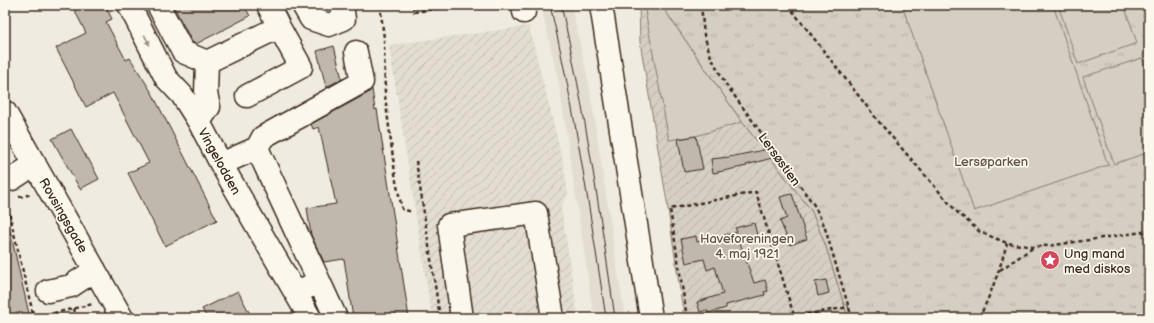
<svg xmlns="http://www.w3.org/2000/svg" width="1154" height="323" viewBox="0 0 1154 323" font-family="'Balsamiq Sans',sans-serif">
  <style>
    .built { fill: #e2dcd1 }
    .industrial { fill: url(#industrial-furrows) }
    .park { fill: url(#park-tufts); stroke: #887c70 }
    .garden { fill: url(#garden-furrows); stroke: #887c70 }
    .pitch { fill: #d5cec3; stroke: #887c70 }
    .building { fill: #c0b8ad; stroke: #3b2a1e }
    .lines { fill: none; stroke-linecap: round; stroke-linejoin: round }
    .minor-casing { stroke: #3b2a1e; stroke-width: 25 }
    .path { stroke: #3b2a1e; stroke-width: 2.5; stroke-dasharray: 4 3; stroke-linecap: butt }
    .minor { stroke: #fbf7ec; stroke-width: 22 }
    .tram { stroke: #3b2a1e; stroke-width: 1 }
    .oneway { fill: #9b9085 }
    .labels { text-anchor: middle; stroke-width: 3.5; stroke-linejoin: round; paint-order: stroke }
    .street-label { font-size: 13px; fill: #3b2a1e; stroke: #fbf7ec }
    .park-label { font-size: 13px; fill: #625347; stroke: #fbf7ec }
    .poi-label { font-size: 13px; fill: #3b2a1e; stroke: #fbf7ec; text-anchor: start }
  </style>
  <defs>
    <pattern id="industrial-furrows" width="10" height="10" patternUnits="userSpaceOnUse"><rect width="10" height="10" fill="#e2dcd1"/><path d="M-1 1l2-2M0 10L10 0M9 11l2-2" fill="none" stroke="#c3bdb3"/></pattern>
    <pattern id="park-tufts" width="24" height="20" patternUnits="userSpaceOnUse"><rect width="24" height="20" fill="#d5cec3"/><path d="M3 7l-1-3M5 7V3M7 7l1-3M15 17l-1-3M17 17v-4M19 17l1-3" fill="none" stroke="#b8b1a7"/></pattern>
    <pattern id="garden-furrows" width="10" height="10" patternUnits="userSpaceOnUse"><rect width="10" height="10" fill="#d5cec3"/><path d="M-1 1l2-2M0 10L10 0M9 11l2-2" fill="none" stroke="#b8b1a7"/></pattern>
  </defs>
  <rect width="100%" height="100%" fill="#f0ebe0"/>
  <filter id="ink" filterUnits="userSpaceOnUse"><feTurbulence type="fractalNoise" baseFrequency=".025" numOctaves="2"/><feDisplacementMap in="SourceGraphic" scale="8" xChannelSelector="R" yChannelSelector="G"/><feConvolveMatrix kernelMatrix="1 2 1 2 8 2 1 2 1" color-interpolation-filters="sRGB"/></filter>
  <g filter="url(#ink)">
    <path class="built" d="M541,5h30l18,79 36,234h-31l-35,-234z"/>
    <path class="industrial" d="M529,26l34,135 5,34 -7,11 17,112h-146l-43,-273z"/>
    <path class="park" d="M661,5h488v313h-301l-23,-74 -14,-34 -69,-88z"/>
    <path class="garden" d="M639,5h22l81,117 69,88 14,34 23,74h-164l-17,-116 -27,-160z"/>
    <path class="pitch" d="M644,5h17l81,117 -46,14 -27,4z
      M902,5h151l55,160 -134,46z
      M1058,5h66l13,38 -59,21z
      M1142,58l7,21v73l-35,12 -31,-87z"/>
    <path class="building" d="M72,5h33l7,14 -6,3 12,23 8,15 4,-2 22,35 65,127 -52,26 -37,-73 21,-10 -36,-70 -27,14 -30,-59 30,-15z
      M173,5h71l6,11 -54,28 -4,-2z
      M334,46l8,33 -16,8 -9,-36z
      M372,89l3,21 2,-1 32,209h-56l-9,-59 -20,3 -13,-27 -4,-27 29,-4 -17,-77 -6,2 -2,-5 57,-31z
      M71,129l16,30 1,-1 11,21 -19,10 -28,-50z
      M696,136l7,33 -19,3 -6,-33z
      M774,148l2,9 -30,8 1,1 -34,7 -2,-14 18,-2z
      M792,194l15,45 -17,6 -10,-24 7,-3 -7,-21z
      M754,223l3,12 -18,5 15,43 11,-3 3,11 -4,1 1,3 -39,10v3l-18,5 -1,-3 -7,2 -3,-10 26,-8 -8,-27 -8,3 -3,-11 -18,4 -5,-24 15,-3 1,6 40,-10 -2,-4z
      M5,231h5l20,87h-25z
      M826,280l3,13 -11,3 -3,-14z
      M238,291l14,27h-45l-5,-9z"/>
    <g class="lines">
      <defs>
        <path id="minor" d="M129,5l37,73 16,17 17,27 22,42 89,154
          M158,5l25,47 24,10
          M268,5l11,22
          M303,5l8,14 18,6 15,-6 -2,-14
          M523,5l1,7
          M601,5l50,313
          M5,112l117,206
          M199,122l10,-15 -3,-14 1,-31 72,-35 22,40 -54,29
          M257,148l6,-11 99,-55 -6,-30
          M221,164l36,-16 62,133 -22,12
          M5,181l7,-2 23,-15
          M319,281l17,37
          M48,291l23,-5 24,-16
          M462,318l-13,-93 87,-12 17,105"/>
      </defs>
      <use href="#minor" class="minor-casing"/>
      <path class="path" d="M380,5l4,33 1,58 11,85 6,28 10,3
        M413,5l1,7 47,-7
        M701,5l3,30 7,22 14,26 89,122 10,20 28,93
        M788,5l91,117 77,89 24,21 27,11 27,4 21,-2 94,-14
        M416,161l24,157
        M19,197l13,-3
        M6,200l28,118
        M1000,270l34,-23
        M74,308l2,10
        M33,318l60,-14
        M687,318l-17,-109 86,-17 38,124
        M786,318l63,-11
        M979,318c12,-24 21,-49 28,-75"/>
      <use href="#minor" class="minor"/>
      <path class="tram" d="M550,5c25,103 40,208 56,313
        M561,5c24,103 39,208 54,313"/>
    </g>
    <defs><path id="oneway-solid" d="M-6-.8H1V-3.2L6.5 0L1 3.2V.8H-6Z"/></defs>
    <use class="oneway" href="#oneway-solid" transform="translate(147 40) rotate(63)"/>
  </g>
  <defs>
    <symbol id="sight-disc" viewBox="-11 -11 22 22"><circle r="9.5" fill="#d1495b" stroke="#fbf7ec"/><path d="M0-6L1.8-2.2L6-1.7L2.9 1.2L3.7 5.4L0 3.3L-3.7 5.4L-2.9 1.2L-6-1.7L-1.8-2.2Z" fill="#fff"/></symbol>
  </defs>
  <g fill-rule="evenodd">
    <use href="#sight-disc" x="1039" y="249" width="22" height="22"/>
  </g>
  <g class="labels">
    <g class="street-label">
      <text transform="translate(780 159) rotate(54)" y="5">Lersøstien</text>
      <text transform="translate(220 161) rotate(61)" y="5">Vingelodden</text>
      <text transform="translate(64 215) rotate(60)" y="5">Rovsingsgade</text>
    </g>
    <g class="park-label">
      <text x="991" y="166">Lersøparken</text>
      <text x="747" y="243">Haveforeningen<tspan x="747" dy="15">4. maj 1921</tspan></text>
    </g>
    <g class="poi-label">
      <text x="1064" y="258">Ung mand<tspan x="1064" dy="15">med diskos</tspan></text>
    </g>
  </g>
  <rect width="1154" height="323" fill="none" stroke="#fbf7ec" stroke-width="20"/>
  <rect x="10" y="10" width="1134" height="303" fill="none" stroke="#3b2a1e" stroke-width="1.5" filter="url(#ink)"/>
</svg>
